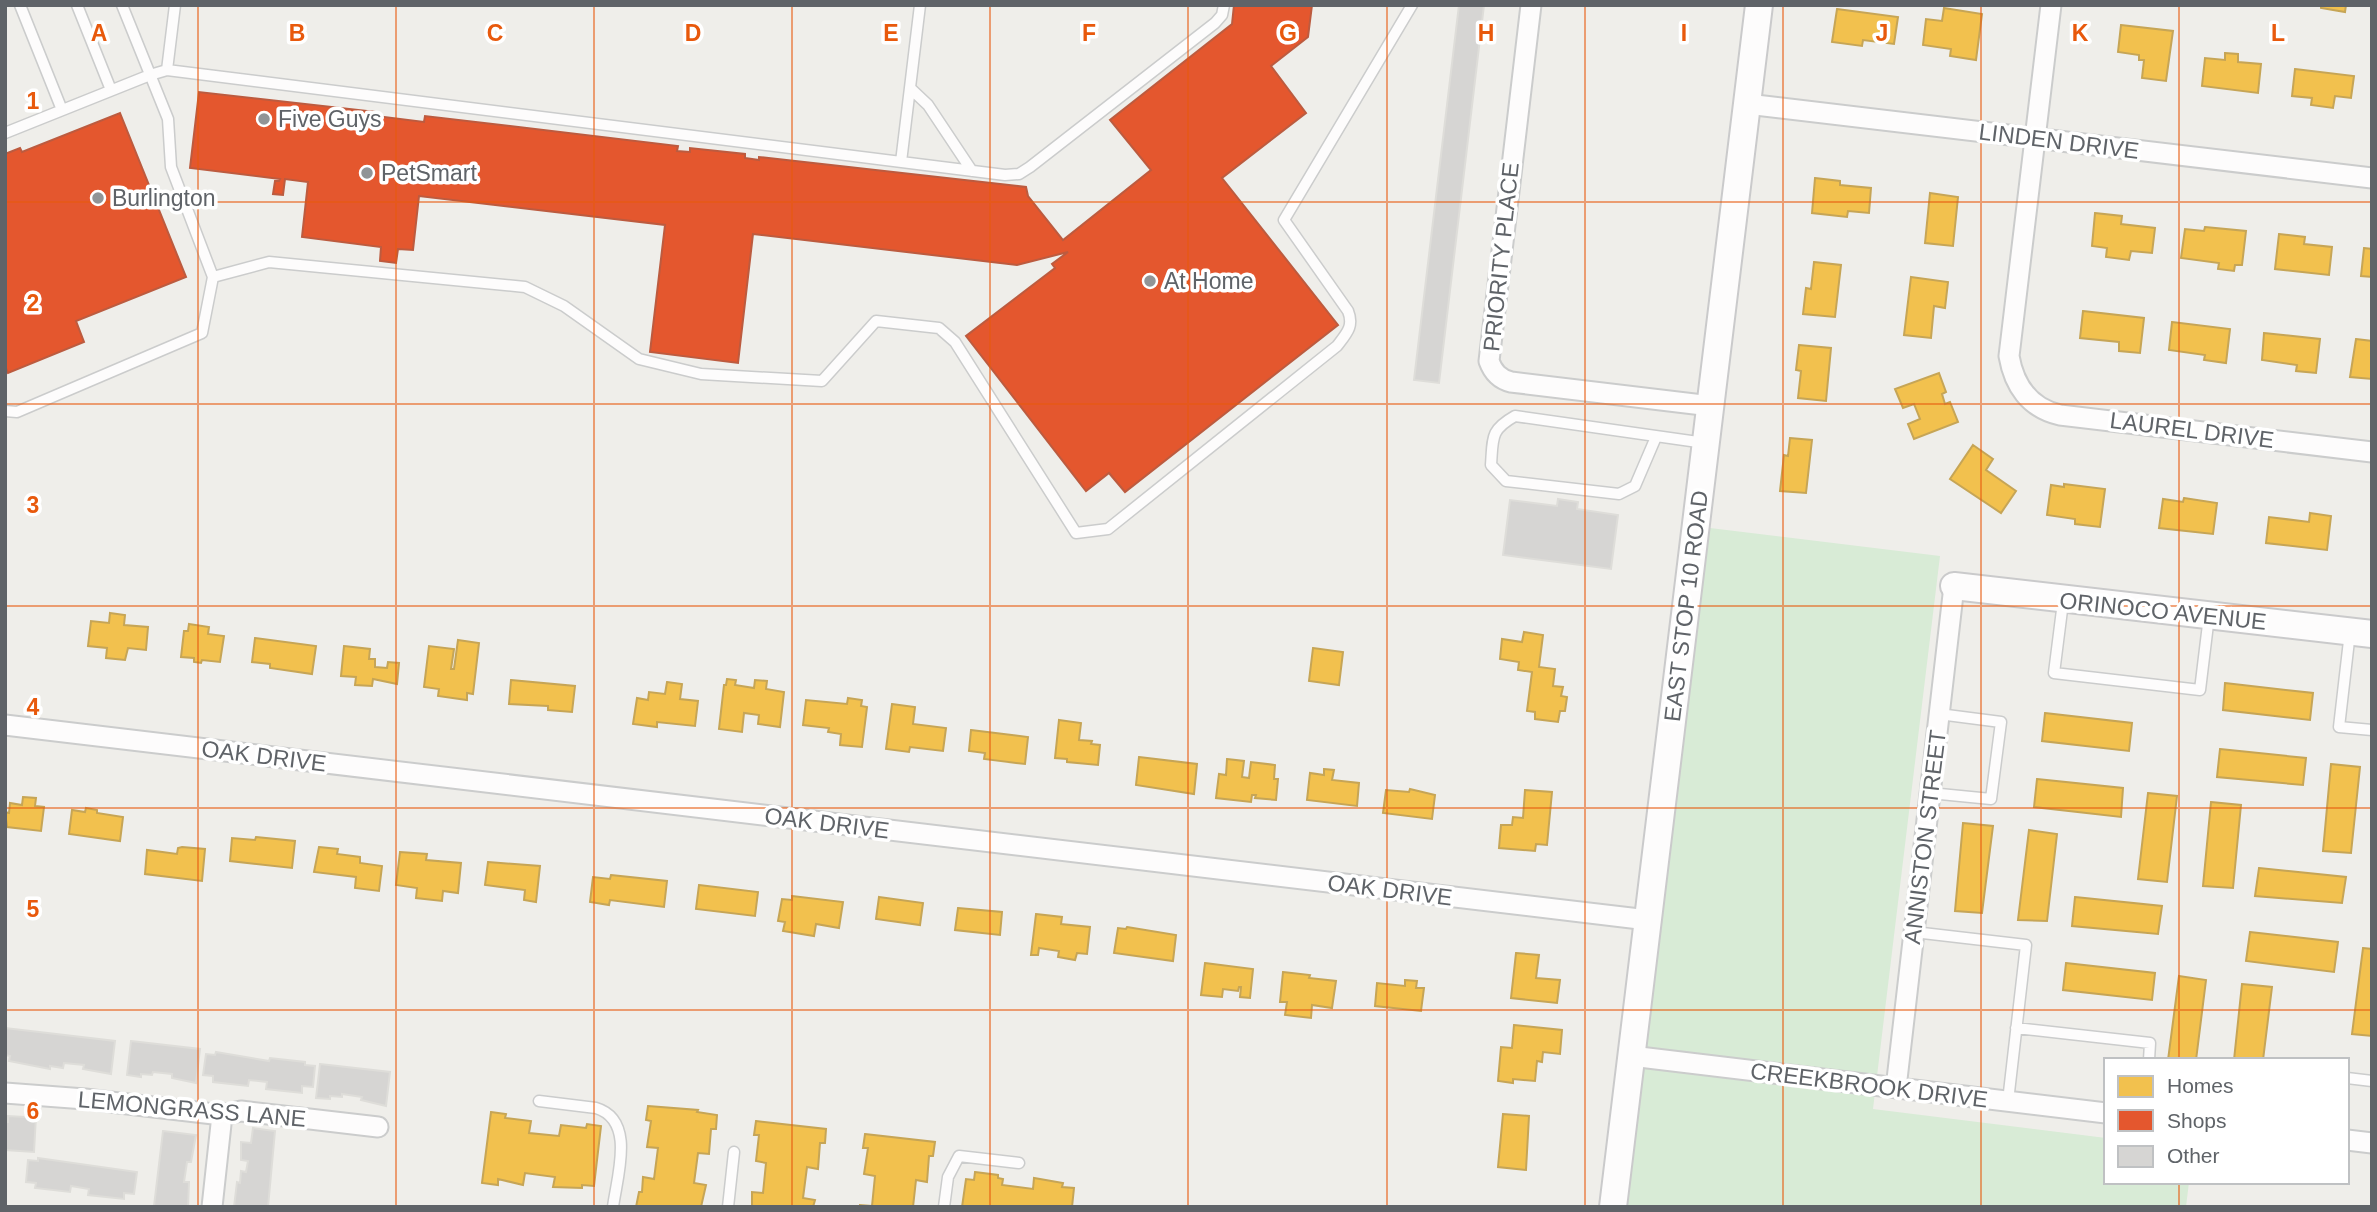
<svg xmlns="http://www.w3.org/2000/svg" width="2377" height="1212" viewBox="0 0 2377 1212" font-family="Arial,sans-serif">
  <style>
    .green { fill: #d8ebd6 }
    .homes { fill: #f2c14e; stroke: #c6a556; stroke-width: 2 }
    .shops { fill: #e4572e; stroke: #bc5b3f; stroke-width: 2 }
    .building { fill: #d6d5d3; stroke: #deddd9; stroke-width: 2 }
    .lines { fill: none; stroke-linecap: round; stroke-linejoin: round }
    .lane-casing { stroke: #cbcccc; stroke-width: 13 }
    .street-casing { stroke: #cbcccc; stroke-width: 23 }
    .secondary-casing { stroke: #cacacb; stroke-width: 30 }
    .lane { stroke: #fdfcfc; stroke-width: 10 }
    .street { stroke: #fdfcfc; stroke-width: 19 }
    .secondary { stroke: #fdfcfc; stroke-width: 26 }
    .grid { fill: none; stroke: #e8590c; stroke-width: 2; stroke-opacity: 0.55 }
    .poi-dot { fill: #919496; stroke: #fff; stroke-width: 2.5 }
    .labels { text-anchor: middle; stroke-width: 7; stroke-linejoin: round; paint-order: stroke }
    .poi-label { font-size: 23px; fill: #5f6368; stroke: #fff; text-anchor: start }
    .street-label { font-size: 23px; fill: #5f6368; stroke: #fff }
    .grid-label { font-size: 23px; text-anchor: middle; font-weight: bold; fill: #e8590c; stroke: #fff; stroke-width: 7; stroke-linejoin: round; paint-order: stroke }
  </style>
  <rect width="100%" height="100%" fill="#efeeea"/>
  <path class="green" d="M1710,528l230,28 -67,553 233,29v44h83l-3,25h-559z"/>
  <path class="homes" d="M2321,5h25l-1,7 -24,-4z
    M1944,8l38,6 -6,46 -26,-4 1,-7 -28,-4 3,-26 16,2z
    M1837,9l61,8 -4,27 -31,-4 -1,6 -30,-4z
    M2121,25l52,6 -7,50 -24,-3 2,-18h-5v-5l-21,-3z
    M2225,53l13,1v8l23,2 -3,29 -56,-7 3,-28 20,2z
    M2295,69l59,7 -3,22 -16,-2 -2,12 -22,-3 1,-7 -20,-2z
    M1815,178l25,3v4l31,3 -2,25 -21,-2 -1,6 -35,-4z
    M1930,193l28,4 -5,49 -28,-3z
    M2095,213l27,3 -1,8 34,4 -3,25 -21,-2 -2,9 -23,-3 1,-9 -15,-2z
    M2205,227l41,4 -4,34h-7l-1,6 -16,-2 1,-6 -38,-5 4,-29 19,2z
    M2279,234l26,3 -1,7 28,3 -3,28 -54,-6z
    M2364,248l8,1v28l-11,-1z
    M1814,262l27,3 -6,52 -32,-3 3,-26 5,1z
    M1911,277l37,5 -3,26 -11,-2 -3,32 -27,-3z
    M2083,311l61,7 -4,35 -21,-2v-9l-39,-4z
    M2172,322l58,7 -4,34 -22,-3 1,-5 -36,-5z
    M2264,333l56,6 -4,34 -20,-2 1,-6 -35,-5z
    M2356,339l16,2v38l-22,-2z
    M1799,345l32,3 -5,53 -28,-3 3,-27 -5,-1z
    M1939,373l7,19 -4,2 3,10 5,-2 8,20 -44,17 -6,-15 12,-5 -6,-15 -11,4 -8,-19z
    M1790,438l22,2 -6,53 -26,-2 4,-36 4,1z
    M1973,445l20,14 -7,11 30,21 -15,22 -51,-34z
    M2064,484l41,5 -5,38 -25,-3v-5l-28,-4 4,-30 13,2z
    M2184,498l33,5 -4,31 -54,-6 4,-29 20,3z
    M2310,513l21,3 -4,34 -61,-7 3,-26 40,5z
    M110,613l15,2 -1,10 24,2 -2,23 -18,-2 -3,12 -19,-2 1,-10 -19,-2 3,-25 18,2z
    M189,624l20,3 -1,7 16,2 -4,26 -18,-2 -1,3 -7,-1v-4l-13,-1 3,-26h4z
    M1524,632l19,3 -4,32 16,2 -2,17 10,1 -2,9 6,1 -2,14h-5l-2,11 -23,-3v-7l-8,-1 5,-39 -14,-2 1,-8 -19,-3 2,-20 20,3z
    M255,638l61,8 -4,28 -42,-6v-4l-18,-2z
    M458,640l21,3 -6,51 -6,-1v7l-29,-4 1,-7 -15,-2 5,-41 25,3 -3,20h3z
    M344,646l26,3 -1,10h6v8l12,1 1,-6 11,1 -2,21 -24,-5 -1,7 -17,-1 1,-8 -15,-1z
    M1313,648l30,4 -4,33 -30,-4z
    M727,679l9,1 -1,5 19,3 1,-8 12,1 -1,8 18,3 -4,35 -22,-3 1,-9 -15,-2 -2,19 -23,-3 5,-44h2z
    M511,680l64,6 -3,26 -24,-2v-4l-39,-2z
    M667,682l15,2 -2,15 18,2 -3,25 -38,-4v5l-24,-3 4,-26 11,2 1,-8 16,2z
    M2225,683l88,10 -3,27 -87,-10z
    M848,698l14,2 -1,6 6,1 -5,40 -22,-2 1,-11 -13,-2 1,-4 -26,-3 3,-25 41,4z
    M892,704l23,3 -2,17 33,4 -3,23 -33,-4 -1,5 -23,-3z
    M2045,713l87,10 -3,28 -87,-10z
    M1059,720l22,3 -2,17 13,1 -1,3 9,1 -2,20 -31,-3v-3l-12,-1z
    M971,730l57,7 -3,27 -41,-5 1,-6 -16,-2z
    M2220,749l86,9 -3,27 -86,-8z
    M1139,757l58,7 -3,30 -58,-9z
    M1227,759l17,2 -2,16 7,1 2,-16 24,3 -1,14h4l-2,21 -21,-2 1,-3h-4l-1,7 -35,-4 3,-24 7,1z
    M2331,764l29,3 -9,86 -28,-2z
    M1324,769l10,1 -2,10 27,3 -2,23 -50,-6 3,-27 14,2z
    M2037,779l86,9 -2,29 -87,-10z
    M1410,789l25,6 -3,24 -49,-6 3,-23 23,2z
    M1525,790l27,2 -5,53 -11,-1 -1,7 -36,-3 2,-23h11l1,-8 10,1z
    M2148,793l29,3 -10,86 -29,-3z
    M23,797l13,1 -1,8 9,1 -3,24 -34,-4 -2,-15 4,1 1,-10 12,2z
    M2211,802l30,3 -8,83 -30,-2z
    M86,808l11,2v3l26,4 -3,24 -51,-7 3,-24 13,2z
    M1963,823l30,3 -11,87 -27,-2z
    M2029,830l28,4 -10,87 -29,-1z
    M256,837l39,4 -3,27 -62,-7 2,-23 23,2z
    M182,847l23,2 -3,32 -57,-7 2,-24 30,4 1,-6z
    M319,847l19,2 -1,5 23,3v6l22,3 -3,25 -24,-3 1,-11 -42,-5z
    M400,852l27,2 -1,6 35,3 -3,30 -15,-2 -1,10 -26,-3 1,-10 -21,-3z
    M488,862l52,4 -4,36 -12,-2 1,-10 -40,-5z
    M2259,868l87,9 -4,26 -87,-7z
    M611,875l56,6 -3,26 -54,-7 -1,5 -19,-3 3,-25 17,2z
    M699,885l59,7 -3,24 -59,-7z
    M792,896l51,6 -4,26 -23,-4 -2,12 -31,-5 2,-9 -7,-1 4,-22 10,1z
    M879,897l44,6 -3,22 -44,-6z
    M2075,897l87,9 -4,28 -86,-8z
    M958,908l44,4 -2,23 -45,-5z
    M1036,914l26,3 -1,7 29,3 -3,27 -10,-1 -2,7 -17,-3 1,-6 -20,-3 -1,7h-7z
    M1127,927l49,8 -3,26 -59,-8 4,-25 8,1z
    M2250,932l88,10 -4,30 -88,-11z
    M2363,948l9,1v87l-20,-2z
    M1516,953l23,2 -3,23 24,2 -3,23 -46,-5z
    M1205,963l48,6 -3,29 -10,-1 1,-10h-2l-1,4 -15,-2 -1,8 -21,-2z
    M2066,963l89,10 -3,27 -89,-10z
    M1283,972l27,3 -1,3 27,3 -4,27 -20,-3 -1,13 -26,-3 2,-13h-7z
    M2179,976l27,4 -10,80h-28z
    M1405,980l12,1 -1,7h8l-3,23 -46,-5 2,-23 28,3z
    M2242,984l30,3 -9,73h-29z
    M1514,1025l48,5 -2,24 -17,-2 -1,10 -5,-1 -2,20 -22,-2v4l-15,-2 3,-34 11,1z
    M648,1106l50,4 -1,2 20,3 -1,14h-5l-2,25 -11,-1 -4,30 12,2 -5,22h-65l3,-15h3l1,-15 11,2 4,-31 -11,-1 4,-26 -5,-1z
    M491,1112l15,2 -1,4 26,3 -2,12 30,3 2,-11 25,3 1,-4 14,2 -7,60 -12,-1v3l-29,-1 2,-10 -30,-4 -2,12 -25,-6v6l-16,-2z
    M1503,1114l26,2 -3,54 -28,-3z
    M756,1121l70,8 -1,14h-5l-2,26 -11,-2 -4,31 12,2 -2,7h-61v-15l11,1 3,-30 -10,-2 3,-26h-5z
    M865,1134l70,8 -2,14h-4l-2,26 -11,-2 -3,27h-53v-2l12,1 3,-30 -11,-2 4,-26h-5z
    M975,1172l23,3v3l5,1 -1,6 31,4 1,-11 29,5 -1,4 12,1 -2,19h-110l4,-28 8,1z"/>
  <path class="shops" d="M1234,5h78l-4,32 -37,29 35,47 -84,65 116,147 -213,167 -16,-19 -23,18 -120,-155 89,-68 -3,-4 16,-12 -51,13 -264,-31 -15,129 -88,-11 15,-127 -246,-29 -6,54 -15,-1 -2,14 -16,-2 1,-14 -79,-10 6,-55 -23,-3 -2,16 -10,-1 2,-13h4l1,-2 -90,-11 9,-76 178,20 -1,4 48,6 1,-6 253,30 -1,5 13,1v-4l55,6v4l14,2v-3l267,30 2,9 35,44 88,-70 -41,-50 122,-96z
    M120,113l66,164 -110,44 8,21 -76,31 -3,-7v-212l15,-6 2,4z"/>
  <path class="building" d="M1459,5h25l-45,378 -25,-3z
    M1558,499l20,3 -1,7 41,6 -7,54 -108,-14 7,-55 47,6z
    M5,1028l110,13 -4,33 -28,-5 1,-4 -20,-2 -1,5 -13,-2v3l-41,-8 1,-5 -5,-1z
    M131,1041l69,8 -4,34 -24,-5v-4l-19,-2 -1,3 -11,-1v3l-14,-2z
    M216,1052l53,9 1,-3 35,4v3l10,1 -2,21 -11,-1v7l-36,-4 1,-7 -18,-2 -1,6 -35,-4v-6l-10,-1 3,-21 9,1z
    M320,1064l70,8 -4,34 -25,-6 1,-3 -20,-3v3l-12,-1v3l-14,-1z
    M25,1115l11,1 -2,36 -29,-2v-28h3v-6l17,1z
    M253,1128l22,3 -7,76h-34l3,-25 3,1 1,-12 5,1 2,-11 -7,-1v-18l10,1z
    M163,1131l33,4 -5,27h-4l-3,20h5l-1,25 -34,-1z
    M38,1158l99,14 -3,22 -10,-1v6l-36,-4 1,-6 -18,-3 -1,6 -35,-4 1,-5 -10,-1 2,-22 10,1z"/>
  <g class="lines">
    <defs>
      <path id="lane" d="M20,5l42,105
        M77,5l34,85
        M122,5l46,114 3,48 42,110 56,-15 256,25 39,19 75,53 62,15 121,7 54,-60 63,7 16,14 121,191 32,-4 229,-183c10,-13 17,-20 11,-35l-64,-91 128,-215
        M175,5l-8,65 838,105 14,-1 11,-7 185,-144 7,-8 2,-10
        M910,88l18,17 44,66
        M5,133l145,-58 17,-5
        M901,162l19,-157
        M5,411l12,1 185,-79 11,-56
        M1656,437l-21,49 -16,8 -113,-13 -15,-16c2,-27 -1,-35 24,-49l190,27
        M2063,602l-9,71 146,17 9,-74
        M2350,632l-11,95 33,3
        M1930,793l61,6 10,-77 -62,-8
        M1914,932l112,13 -18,156
        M2016,1028l134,15 -1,17
        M2347,1078l25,3
        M539,1101l57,7c40,12 21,68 17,99
        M728,1207l6,-55
        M944,1207l4,-30 11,-21 60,7"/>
      <path id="street" d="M1531,5l-42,356c4,11 10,18 22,21l200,24
        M2051,5l-42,351c5,29 20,52 51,59l312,37
        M1747,104l625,74
        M5,725l1643,195
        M1631,1056l475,57
        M1896,1088l58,-502
        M5,1093l80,6 137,16 19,-4 137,16
        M2347,1140l25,3
        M212,1207l10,-92"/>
      <path id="secondary" d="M1954,586l418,48
        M1613,1207l146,-1202"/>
    </defs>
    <use href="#lane" class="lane-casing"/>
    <use href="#street" class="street-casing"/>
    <use href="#secondary" class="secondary-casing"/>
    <use href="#lane" class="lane"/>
    <use href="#street" class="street"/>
    <use href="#secondary" class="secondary"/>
  </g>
  <path class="grid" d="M198,5v1202M396,5v1202M594,5v1202M792,5v1202M990,5v1202M1188,5v1202M1387,5v1202M1585,5v1202M1783,5v1202M1981,5v1202M2179,5v1055M5,202h2367M5,404h2367M5,606h2367M5,808h2367M5,1010h2367M2179,1182v25"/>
  <g class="poi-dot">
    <circle cx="264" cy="119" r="7"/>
    <circle cx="367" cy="173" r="7"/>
    <circle cx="98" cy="198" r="7"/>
    <circle cx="1150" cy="281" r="7"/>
  </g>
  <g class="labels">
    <g class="poi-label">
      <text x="278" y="127">Five Guys</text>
      <text x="381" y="181">PetSmart</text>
      <text x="112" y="206">Burlington</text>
      <text x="1164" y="289">At Home</text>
    </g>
    <g class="street-label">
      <text transform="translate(2059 141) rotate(7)" y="8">LINDEN DRIVE</text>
      <text transform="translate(1501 257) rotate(-84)" y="8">PRIORITY PLACE</text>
      <text transform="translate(2192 430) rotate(7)" y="8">LAUREL DRIVE</text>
      <text transform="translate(1686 606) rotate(-83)" y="8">EAST STOP 10 ROAD</text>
      <text transform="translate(2163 611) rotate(6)" y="8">ORINOCO AVENUE</text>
      <text transform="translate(264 756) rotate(7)" y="8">OAK DRIVE</text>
      <text transform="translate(827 823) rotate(7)" y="8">OAK DRIVE</text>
      <text transform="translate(1925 837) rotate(-83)" y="8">ANNISTON STREET</text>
      <text transform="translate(1390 890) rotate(7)" y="8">OAK DRIVE</text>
      <text transform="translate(1869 1085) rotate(7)" y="8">CREEKBROOK DRIVE</text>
      <text transform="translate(192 1109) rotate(5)" y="8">LEMONGRASS LANE</text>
    </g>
  </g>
  <g class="grid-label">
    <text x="99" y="41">A</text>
    <text x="297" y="41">B</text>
    <text x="495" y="41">C</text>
    <text x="693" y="41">D</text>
    <text x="891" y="41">E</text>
    <text x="1089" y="41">F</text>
    <text x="1288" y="41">G</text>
    <text x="1486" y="41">H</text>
    <text x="1684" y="41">I</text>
    <text x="1882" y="41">J</text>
    <text x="2080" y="41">K</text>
    <text x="2278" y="41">L</text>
    <text x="33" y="109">1</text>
    <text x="33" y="311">2</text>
    <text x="33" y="513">3</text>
    <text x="33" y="715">4</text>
    <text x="33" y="917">5</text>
    <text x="33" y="1119">6</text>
  </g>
  <rect width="2377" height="1212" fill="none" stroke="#5f6368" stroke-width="14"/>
  <rect x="2104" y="1058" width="245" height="126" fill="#ffffff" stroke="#bfc1c3" stroke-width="2"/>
  <rect x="2118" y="1076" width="35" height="21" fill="#f2c14e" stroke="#bfc1c3" stroke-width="2"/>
  <text x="2167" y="1093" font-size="21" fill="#5f6368">Homes</text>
  <rect x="2118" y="1110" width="35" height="21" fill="#e4572e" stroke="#bfc1c3" stroke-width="2"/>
  <text x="2167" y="1128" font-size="21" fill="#5f6368">Shops</text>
  <rect x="2118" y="1146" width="35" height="21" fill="#d6d5d3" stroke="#bfc1c3" stroke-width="2"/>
  <text x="2167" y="1163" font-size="21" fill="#5f6368">Other</text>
</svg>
